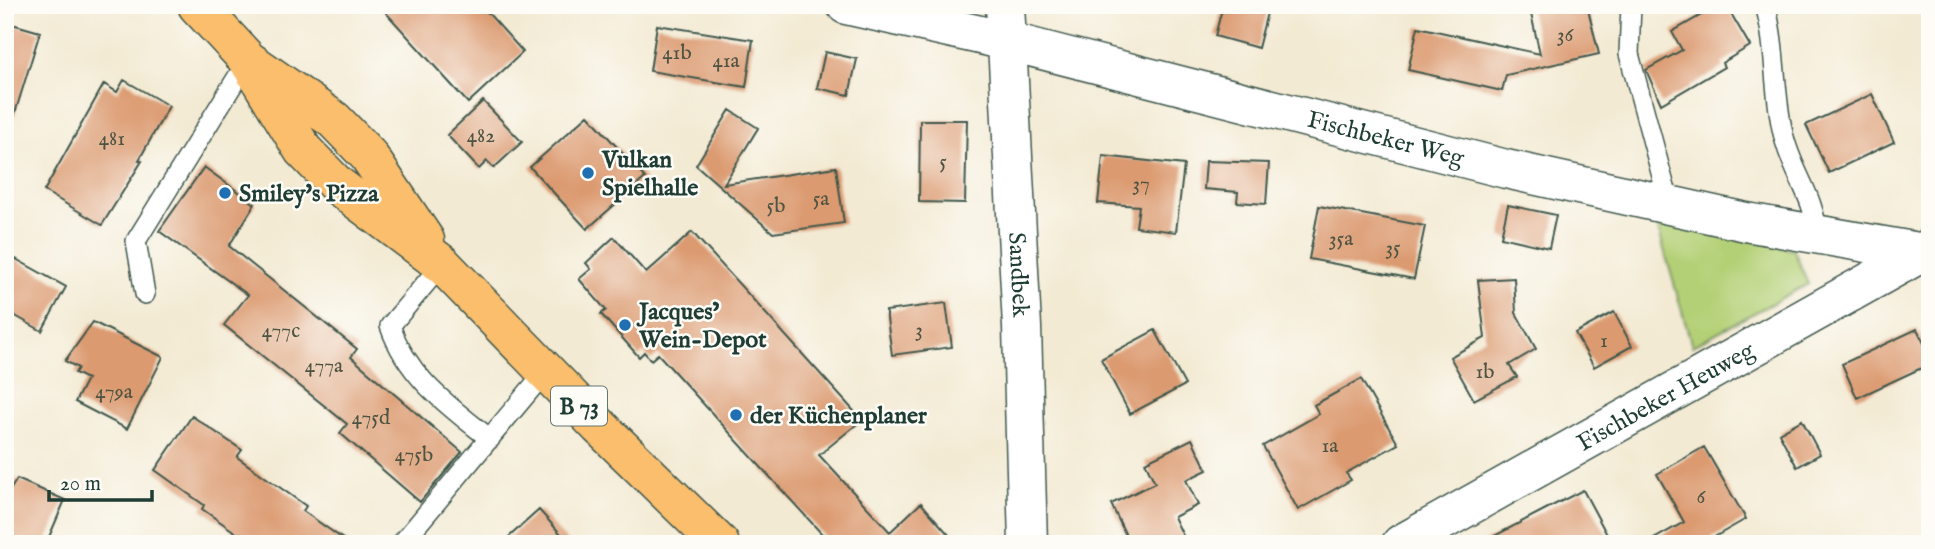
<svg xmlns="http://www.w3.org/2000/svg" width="1935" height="549" viewBox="0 0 1935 549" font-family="'IM FELL English',serif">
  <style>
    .green { fill: #b4d076; stroke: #6a8655; stroke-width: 2 }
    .building { fill: #db9a6f }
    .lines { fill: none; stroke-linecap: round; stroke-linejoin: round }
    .lane-casing { stroke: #3f574c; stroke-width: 22 }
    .street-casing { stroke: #3f574c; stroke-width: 41 }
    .primary-casing { stroke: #3f574c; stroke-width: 41 }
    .lane { stroke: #fff; stroke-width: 19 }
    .street { stroke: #fff; stroke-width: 38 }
    .primary { stroke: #fabe6d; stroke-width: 38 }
    .poi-dot { fill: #1f6fb2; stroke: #fdfcf7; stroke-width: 2.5 }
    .labels { text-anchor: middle; stroke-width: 5; stroke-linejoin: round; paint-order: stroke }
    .number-label { font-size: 21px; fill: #4e5443 }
    .shield { fill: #fdfcf7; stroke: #62766e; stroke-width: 2 }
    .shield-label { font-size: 23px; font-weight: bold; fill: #1f3d34 }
    .street-label { font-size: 24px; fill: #1f3d34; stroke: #fdfcf7 }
    .poi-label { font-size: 24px; font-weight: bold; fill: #1f3d34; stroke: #fdfcf7; text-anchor: start }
  </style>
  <rect width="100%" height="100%" fill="#fdfcf7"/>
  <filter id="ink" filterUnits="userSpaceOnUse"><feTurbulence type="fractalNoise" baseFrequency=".0143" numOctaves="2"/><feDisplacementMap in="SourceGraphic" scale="14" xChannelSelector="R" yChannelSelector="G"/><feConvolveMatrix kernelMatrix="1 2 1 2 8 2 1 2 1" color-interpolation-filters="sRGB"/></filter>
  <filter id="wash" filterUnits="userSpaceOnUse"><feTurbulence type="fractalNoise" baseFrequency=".00686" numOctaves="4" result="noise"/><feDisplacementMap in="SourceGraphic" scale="28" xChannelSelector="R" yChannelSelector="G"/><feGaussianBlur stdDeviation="1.57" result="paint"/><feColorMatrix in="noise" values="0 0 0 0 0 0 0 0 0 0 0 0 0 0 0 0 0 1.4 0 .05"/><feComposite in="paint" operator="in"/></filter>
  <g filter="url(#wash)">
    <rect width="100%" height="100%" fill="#f3ead3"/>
    <path class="green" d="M1655,218l139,32 14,34 -116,62z"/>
    <g id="blocks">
      <path class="building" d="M379,5h102l42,47 -55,51z
        M1223,5h46l-11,43 -43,-12z
        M1529,5h58l12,49 -93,21 -4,16 -94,-21 10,-43 122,27z
        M1719,5h7l24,41 -28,17 2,4 -63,37 -15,-34 36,-20 -10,-18z
        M5,22l35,10 -28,91 -7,-1z
        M657,25l96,15 -7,47 -96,-16z
        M825,52l32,7 -8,36 -32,-7z
        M124,80l45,26 -30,54 3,1 -40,64 -58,-34 60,-107 13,8z
        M1872,94l22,48 -65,31 -23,-48z
        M483,101l39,41 -28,26 -7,-7 -8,8 -32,-34z
        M730,110l28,18 -34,56 112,-17 8,56 -71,10 -77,-68z
        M588,115l57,63 -58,51 -57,-62z
        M920,120h47l-2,83 -46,-1z
        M1103,156l81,9 -8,67 -40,-5 3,-21 -41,-3z
        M1206,161l63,2 -3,41 -29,-2 1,-10 -34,-3z
        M204,167l51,37 -26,42 128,103 -6,8 111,95 -42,50 -80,-69 7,-9 -123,-99 24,-30 -89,-64z
        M1508,205l48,10 -7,33 -48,-11z
        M1319,206l106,20 -11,53 -105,-20z
        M692,232l170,188 -43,35 71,77 31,-29 36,41h-126l-173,-190 -7,6 -7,-8 -5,5 -38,-43 5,-4 -27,-31 12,-10 -5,-6 28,-26 32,36z
        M14,258l52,29 -24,44 -37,-21v-36z
        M1514,278l2,35 20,36 -27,16 8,12 -43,23 -24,-43 35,-19 -7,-58z
        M946,303l6,44 -60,8 -6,-44z
        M1614,312l18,34 -38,21 -19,-34z
        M93,322l70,35 -36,72 -52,-27 12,-23 -12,-6 3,-5 -13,-7z
        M1917,329l13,26v9l-73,34 -15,-34z
        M1155,330l30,55 -55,29 -29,-55z
        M1361,379l37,65 -52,29 5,7 -53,30 -35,-64 56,-32 -5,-9z
        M192,416l50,34 -5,7 69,49 -3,5 47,33h-98l-50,-35 2,-4 -49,-35z
        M1802,420l18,34 -23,13 -18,-34z
        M1192,439l15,31 -21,10 12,25 -24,12 13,27h-57l-19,-40 44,-21 -10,-21z
        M1704,447l42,72 -44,25h-57l39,-22 -27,-48z
        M17,479l48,21 -19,44h-41v-46z
        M1583,490l29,54h-133l67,-35z
        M539,510l31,34h-69z"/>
    </g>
  </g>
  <g filter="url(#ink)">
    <use href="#blocks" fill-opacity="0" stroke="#3f574c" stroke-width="2"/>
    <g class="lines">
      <defs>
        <path id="lane" d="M1631,5l-2,49 41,152
          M1765,5c12,42 8,86 18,128 8,38 32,63 34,102
          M442,264l-52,62c18,52 59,80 100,113
          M145,294l-9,-53 112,-181
          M402,543l143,-171"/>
        <g id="street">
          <path id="s1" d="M846,5l161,36 499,128 240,53 184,32"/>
          <path id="s2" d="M1005,5l17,322 6,217"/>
          <path id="s3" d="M1401,544l529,-296"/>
        </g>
        <path id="primary" d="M197,5l51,55 86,60 34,35 57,85
          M248,60l55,90 34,35 105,79 157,162 121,118"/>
      </defs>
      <use href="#lane" class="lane-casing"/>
      <use href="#street" class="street-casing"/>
      <use href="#primary" class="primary-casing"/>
      <use href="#lane" class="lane"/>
      <use href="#street" class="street"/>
      <use href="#primary" class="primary"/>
    </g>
  </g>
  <g class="poi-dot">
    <circle cx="588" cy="173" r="7"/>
    <circle cx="225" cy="193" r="7"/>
    <circle cx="625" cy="325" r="7"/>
    <circle cx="736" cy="415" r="7"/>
  </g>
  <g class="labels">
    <g class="number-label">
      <text x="1565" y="41">36</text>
      <text x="677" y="59">41b</text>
      <text x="726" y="67">41a</text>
      <text x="481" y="142">482</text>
      <text x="112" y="145">481</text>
      <text x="943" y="168">5</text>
      <text x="1141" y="190">37</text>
      <text x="821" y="205">5a</text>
      <text x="776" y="212">5b</text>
      <text x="1341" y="245">35a</text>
      <text x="1393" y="254">35</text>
      <text x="919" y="336">3</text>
      <text x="281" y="337">477c</text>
      <text x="1604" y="347">1</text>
      <text x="324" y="372">477a</text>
      <text x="1485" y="378">1b</text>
      <text x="114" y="398">479a</text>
      <text x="371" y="424">475d</text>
      <text x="1330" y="452">1a</text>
      <text x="414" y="461">475b</text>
      <text x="1701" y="503">6</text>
    </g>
    <rect class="shield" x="551" y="386.5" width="56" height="39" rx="5"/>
    <g class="shield-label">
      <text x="579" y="414">B 73</text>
    </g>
    <g class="street-label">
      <text dy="8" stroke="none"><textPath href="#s1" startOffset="556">Fischbeker Weg</textPath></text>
      <text dy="8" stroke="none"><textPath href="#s2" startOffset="270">Sandbek</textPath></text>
      <text dy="8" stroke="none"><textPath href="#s3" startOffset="303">Fischbeker Heuweg</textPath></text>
    </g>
    <g class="poi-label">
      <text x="602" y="167">Vulkan<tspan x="602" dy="28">Spielhalle</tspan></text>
      <text x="239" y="201">Smiley's Pizza</text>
      <text x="639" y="319">Jacques’<tspan x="639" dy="28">Wein-Depot</tspan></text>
      <text x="750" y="423">der Küchenplaner</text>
    </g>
  </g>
  <rect width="1935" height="549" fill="none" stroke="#fdfcf7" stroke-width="28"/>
  <path d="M49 490v10h103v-10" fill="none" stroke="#1f3d34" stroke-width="3.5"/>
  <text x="60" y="490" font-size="21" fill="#1f3d34" stroke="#fdfcf7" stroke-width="5" paint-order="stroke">20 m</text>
</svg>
